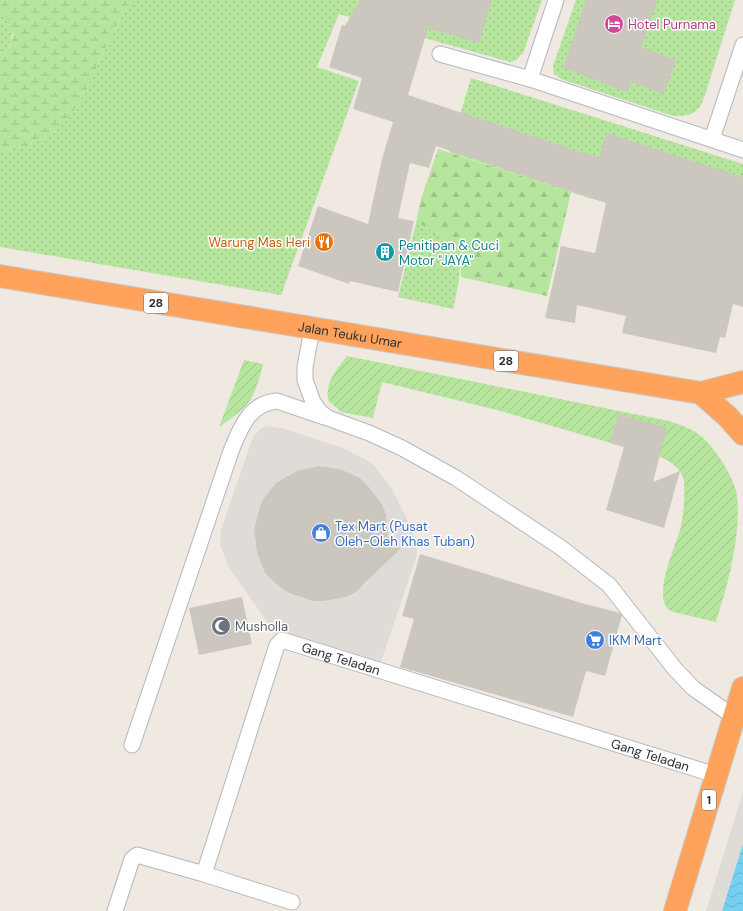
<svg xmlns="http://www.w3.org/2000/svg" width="743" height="911" viewBox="0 0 743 911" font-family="'DM Sans',sans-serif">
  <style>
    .grass { fill: url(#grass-dots) }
    .forest { fill: url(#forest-firs) }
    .wetland { fill: url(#wetland-marsh) }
    .garden { fill: url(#garden-furrows) }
    .plaza { fill: #dfdcd8; fill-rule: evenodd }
    .water { fill: url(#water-waves) }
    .building { fill: #cbc7bf }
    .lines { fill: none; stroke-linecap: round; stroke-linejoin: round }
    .lane-casing { stroke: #b4b7c1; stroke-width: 17 }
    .highway-casing { stroke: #c9c9c9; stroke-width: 24 }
    .lane { stroke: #fff; stroke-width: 15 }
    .highway { stroke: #ffa35c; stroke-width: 22 }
    .labels { text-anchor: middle; stroke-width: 3; stroke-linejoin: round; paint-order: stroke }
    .shield { fill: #fff; stroke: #6d6d6d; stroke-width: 1 }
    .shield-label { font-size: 12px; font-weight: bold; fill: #2e2e2e }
    .hotel-label { font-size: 13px; fill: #b23c85; stroke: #fff; text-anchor: start }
    .food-label { font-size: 13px; fill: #c56008; stroke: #fff; text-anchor: end }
    .culture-label { font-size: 13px; fill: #0d838f; stroke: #fff; text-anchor: start }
    .street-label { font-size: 13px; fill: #2e2e2e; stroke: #fff }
    .shop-label { font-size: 13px; fill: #366cbe; stroke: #fff; text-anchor: start }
    .worship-label { font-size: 13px; fill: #5b616d; stroke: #fff; text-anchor: start }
  </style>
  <defs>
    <pattern id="grass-dots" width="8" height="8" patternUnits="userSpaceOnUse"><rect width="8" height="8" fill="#b6e59e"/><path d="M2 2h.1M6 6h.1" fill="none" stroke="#9dc588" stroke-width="1.8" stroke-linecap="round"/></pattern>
    <pattern id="forest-firs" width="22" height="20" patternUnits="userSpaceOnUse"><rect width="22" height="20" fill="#b6e59e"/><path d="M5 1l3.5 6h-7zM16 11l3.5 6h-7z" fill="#9dc588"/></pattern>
    <pattern id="wetland-marsh" width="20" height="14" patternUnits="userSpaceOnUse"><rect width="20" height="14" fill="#b6e59e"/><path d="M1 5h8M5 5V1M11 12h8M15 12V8" fill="none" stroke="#9dc588"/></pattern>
    <pattern id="garden-furrows" width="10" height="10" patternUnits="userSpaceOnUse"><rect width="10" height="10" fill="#b6e59e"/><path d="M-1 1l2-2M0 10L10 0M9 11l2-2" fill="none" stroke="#9dc588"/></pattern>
    <pattern id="water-waves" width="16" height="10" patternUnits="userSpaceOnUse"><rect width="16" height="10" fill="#75cff0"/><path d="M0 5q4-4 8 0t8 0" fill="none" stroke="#66b2ce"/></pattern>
  </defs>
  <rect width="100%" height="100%" fill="#efe9e1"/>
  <path class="grass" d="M132,0h410l-19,53 -7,7 -6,2 -171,-48 -22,53 42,14 -78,214 -281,-48v-95c68,-12 77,-42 103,-98 8,-18 18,-37 29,-54z
    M576,0h159l-31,98c-6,17 -18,20 -34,17l-109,-36 -7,-5 -1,-8z
    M0,12c17,14 14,33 0,47z
    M471,78l272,86v75l-157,-42 -137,-45z
    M416,223c51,19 48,39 37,86l-55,-12z"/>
  <path class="forest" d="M438,149l133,43 -24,104 -86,-19c0,-33 -16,-43 -45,-54l4,-21z"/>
  <path class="wetland" d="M0,0h132c-11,17 -21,36 -29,54 -26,56 -35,86 -103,98v-93l10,-13 3,-11 -7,-17 -6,-6z"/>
  <path class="garden" d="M347,356l322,65c25,8 35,14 50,36 7,10 13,21 17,33 7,40 -8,94 -20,132l-43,-10c-24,-9 2,-65 7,-82 4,-15 5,-33 4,-49 -2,-11 -11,-18 -21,-23l-166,-48 -115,-28 -9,36 -32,-6 -12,-11c-6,-17 8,-32 18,-45z
    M244,360l19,4c-9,37 -13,41 -44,63z"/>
  <path class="plaza" d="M269,426l16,3 58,19 22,11 9,6 18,24 18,36 6,16 1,14 -37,110 -105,-32 -47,-67 -8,-22 1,-15 32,-92 8,-9zM318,466l22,3 20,9 8,8 14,18 4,10 3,22 -2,12 -8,20 -14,17 -19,12 -22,4 -22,-3 -20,-9 -15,-16 -6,-10 -4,-10 -3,-23 5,-21 4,-10 14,-17 20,-11z
    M743,792v52l-21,67h-16z"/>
  <path class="water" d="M743,844v67h-21z"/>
  <path class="building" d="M360,0h132l-13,43 -51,-15 -20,67 191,63 7,-25 137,44v130l-10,-3 -8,34 -5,-1 -4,16 -94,-20 4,-17 -49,-11 -2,18 -30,-5 16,-72 34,7 11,-50 -170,-57 -7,22 -19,-5 -12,55 16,3 -16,71 -48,-11 -1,3 -51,-18 20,-60 50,18 14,-65 11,-37 -40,-13 9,-31 -33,-11 13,-42 3,1z
    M586,0h72l-17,47 35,13 -12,34 -33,-12 -3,10 -65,-24z
    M618,414l49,13 -14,55 27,-11 -16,57 -58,-18 18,-63 -14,-4z
    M318,466l22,3 20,9 8,8 14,18 4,10 3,30 12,4 -45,44 -10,5 -22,4h-11l-21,-7 -10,-5 -17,-16 -8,-20 -3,-23 5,-21 4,-10 14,-17 20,-11z
    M420,554l165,50 35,9 2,2 -17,61 -19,-5 -13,46 -173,-50 14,-48 -12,-3z
    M242,597l10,47 -53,11 -10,-47z"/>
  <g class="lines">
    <defs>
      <g id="lane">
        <path d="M440,54l90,25 213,71"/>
        <path d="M530,79l26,-79"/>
        <path d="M712,139l31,-94"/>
        <path d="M312,329l-7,38v13l8,22 7,10 8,6 41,15 33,15 54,30 104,69 49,38 66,84 18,19 41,29"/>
        <path d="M132,745l99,-294c9,-22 18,-48 46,-50l47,16"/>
        <path d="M204,874l88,28"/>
        <path id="s1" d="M115,911l17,-52 5,-4 67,19 73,-229 5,-5 434,135"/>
      </g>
      <g id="highway">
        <path id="s2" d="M0,276l701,117 42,-11"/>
        <path d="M701,393l27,24 15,17"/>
        <path d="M675,911l68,-223"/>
      </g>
    </defs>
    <use href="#lane" class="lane-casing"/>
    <use href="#highway" class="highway-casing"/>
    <use href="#lane" class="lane"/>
    <use href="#highway" class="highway"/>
  </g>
  <defs>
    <symbol id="hotel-disc" viewBox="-11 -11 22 22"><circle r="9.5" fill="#d1479c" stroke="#fff"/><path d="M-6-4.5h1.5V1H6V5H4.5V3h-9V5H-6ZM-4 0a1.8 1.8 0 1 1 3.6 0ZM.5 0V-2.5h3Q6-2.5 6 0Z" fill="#fff"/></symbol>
    <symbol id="restaurant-disc" viewBox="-11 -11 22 22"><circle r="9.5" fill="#e8710a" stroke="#fff"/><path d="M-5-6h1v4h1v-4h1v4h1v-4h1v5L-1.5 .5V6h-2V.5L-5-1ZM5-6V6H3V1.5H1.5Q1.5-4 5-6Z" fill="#fff"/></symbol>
    <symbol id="building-disc" viewBox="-11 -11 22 22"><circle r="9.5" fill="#0f9aa8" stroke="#fff"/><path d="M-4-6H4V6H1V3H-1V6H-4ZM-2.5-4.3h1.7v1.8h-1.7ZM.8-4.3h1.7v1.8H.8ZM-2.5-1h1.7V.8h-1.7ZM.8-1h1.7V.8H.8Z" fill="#fff"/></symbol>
    <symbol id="shop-disc" viewBox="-11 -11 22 22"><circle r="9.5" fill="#3f7fe0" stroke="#fff"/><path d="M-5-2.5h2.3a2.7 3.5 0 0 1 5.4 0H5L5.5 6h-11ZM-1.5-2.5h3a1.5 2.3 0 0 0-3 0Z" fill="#fff"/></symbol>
    <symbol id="mosque-disc" viewBox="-11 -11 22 22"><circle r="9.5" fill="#6b7280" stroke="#fff"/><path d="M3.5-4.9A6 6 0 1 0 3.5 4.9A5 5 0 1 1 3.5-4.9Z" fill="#fff"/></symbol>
    <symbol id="supermarket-disc" viewBox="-11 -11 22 22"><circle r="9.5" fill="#3f7fe0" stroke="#fff"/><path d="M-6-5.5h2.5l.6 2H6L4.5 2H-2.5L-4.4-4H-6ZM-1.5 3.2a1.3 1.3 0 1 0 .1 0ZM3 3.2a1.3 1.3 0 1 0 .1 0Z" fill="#fff"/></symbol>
  </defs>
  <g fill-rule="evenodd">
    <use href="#hotel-disc" x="603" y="13" width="22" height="22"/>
    <use href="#restaurant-disc" x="313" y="231" width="22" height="22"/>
    <use href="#building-disc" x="374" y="241" width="22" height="22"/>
    <use href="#shop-disc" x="310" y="522" width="22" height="22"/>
    <use href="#mosque-disc" x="210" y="615" width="22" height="22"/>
    <use href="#supermarket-disc" x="584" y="629" width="22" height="22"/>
  </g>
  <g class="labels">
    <g class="shield">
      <rect x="144" y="293" width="24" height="20" rx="3"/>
      <rect x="494" y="351" width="24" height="20" rx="3"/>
      <rect x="702" y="790" width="14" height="20" rx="3"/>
    </g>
    <g class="shield-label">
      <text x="156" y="307">28</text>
      <text x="506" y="365">28</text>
      <text x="709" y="804">1</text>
    </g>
    <g class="hotel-label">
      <text x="628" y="29">Hotel Purnama</text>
    </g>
    <g class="food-label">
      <text x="310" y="247">Warung Mas Heri</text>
    </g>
    <g class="culture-label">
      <text x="399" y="250">Penitipan &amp; Cuci<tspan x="399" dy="15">Motor "JAYA"</tspan></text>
    </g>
    <g class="street-label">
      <text dy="5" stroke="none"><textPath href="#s2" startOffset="355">Jalan Teuku Umar</textPath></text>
      <text dy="5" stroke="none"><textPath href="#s1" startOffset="440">Gang Teladan</textPath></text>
      <text dy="5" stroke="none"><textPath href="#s1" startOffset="764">Gang Teladan</textPath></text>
    </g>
    <g class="shop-label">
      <text x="335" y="531">Tex Mart (Pusat<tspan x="335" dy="15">Oleh-Oleh Khas Tuban)</tspan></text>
      <text x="609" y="645">IKM Mart</text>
    </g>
    <g class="worship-label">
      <text x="235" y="631">Musholla</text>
    </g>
  </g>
</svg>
